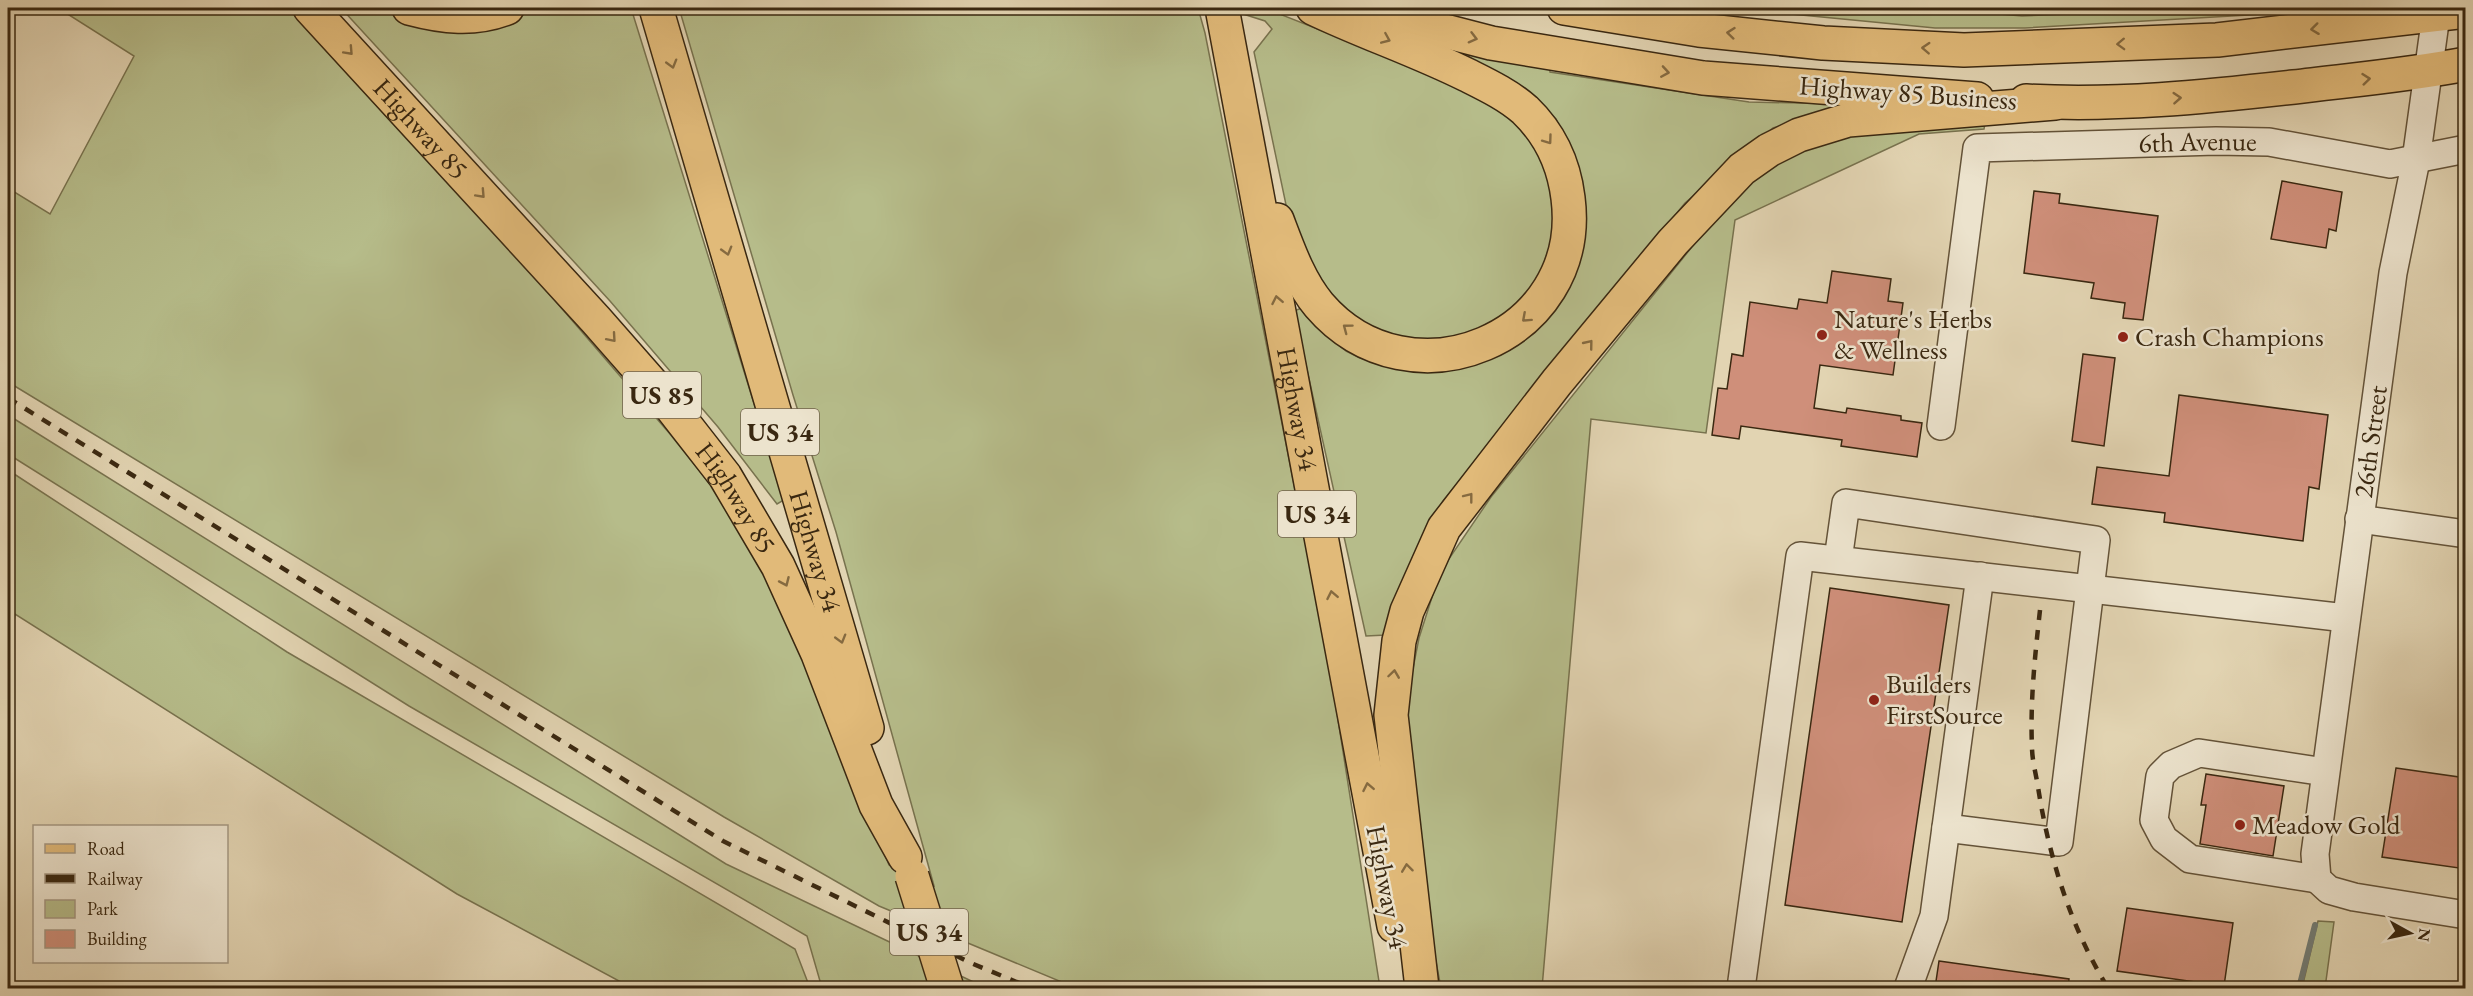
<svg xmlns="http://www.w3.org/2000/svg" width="2473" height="996" viewBox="0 0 2473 996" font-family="'EB Garamond',serif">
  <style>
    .green { fill: #b6bc8a; stroke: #78724e; stroke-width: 1.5 }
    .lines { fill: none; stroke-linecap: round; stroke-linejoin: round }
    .stream { stroke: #737d75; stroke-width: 6 }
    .building { fill: #cf8f7a; stroke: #3a2811; stroke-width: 1.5 }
    .minor-casing { stroke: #645339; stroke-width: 30 }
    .major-casing { stroke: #3a2811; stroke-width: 36 }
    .highway-casing { stroke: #3a2811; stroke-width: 36 }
    .minor { stroke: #ece3cd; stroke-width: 27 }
    .major { stroke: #e1ba79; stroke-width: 33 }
    .highway { stroke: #e1ba79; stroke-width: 33 }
    .rail { stroke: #3a2811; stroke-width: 4.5; stroke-dasharray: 10 10; stroke-linecap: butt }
    .highway-bridge-casing { stroke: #3a2811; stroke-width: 36; stroke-linecap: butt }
    .highway-bridge { stroke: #e1ba79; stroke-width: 33 }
    .oneway { stroke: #856a40 }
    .poi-dot { fill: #8f2418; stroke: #ece3cd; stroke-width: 2 }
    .labels { text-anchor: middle; stroke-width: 5; stroke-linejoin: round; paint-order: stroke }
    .shield { fill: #ece3cd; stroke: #6f6049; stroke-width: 1.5 }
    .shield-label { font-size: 26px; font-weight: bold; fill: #3a2811 }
    .street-label { font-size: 27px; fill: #3a2811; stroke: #ece3cd }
    .poi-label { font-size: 27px; fill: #3a2811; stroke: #ece3cd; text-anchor: start }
  </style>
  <rect width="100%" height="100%" fill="#e2d4b2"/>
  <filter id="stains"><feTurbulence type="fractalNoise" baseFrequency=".00333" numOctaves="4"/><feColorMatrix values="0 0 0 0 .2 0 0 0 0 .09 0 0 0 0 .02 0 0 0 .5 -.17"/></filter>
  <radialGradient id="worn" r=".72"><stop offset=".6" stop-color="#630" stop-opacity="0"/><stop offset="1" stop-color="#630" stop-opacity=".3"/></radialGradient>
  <path class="green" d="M58,8h232l174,187 206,239 59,74 71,134 89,223 45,21 -98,-354 -43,-137 -114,-387h519l7,25 124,629 51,326h-304l-197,-82 -155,-89 -716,-435v-194l42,26 84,-158z
    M341,8h43l21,10 101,4 32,-14h93l153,492 -7,4 -59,-77 -108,-126z
    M1224,8l43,1 71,28 106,38 63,36 29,34 16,38 6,39 -23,67 -27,26 -32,18 -22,6 -54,1 -37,-10 -49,-51 -20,-36 -40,-191 18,-23 -7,-8z
    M1730,8h203l89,8 196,-8h84l1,4 -278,16h-90z
    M1470,53l79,12 1,7 199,30 97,2 -73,24 -88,75 -242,298 -17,31 -40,103 -20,1 -72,-325 13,-5c11,15 23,34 39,45 36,21 79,16 118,13l115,-122 6,-34 -8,-46 -21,-43 -32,-26 -56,-35z
    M1985,123l-1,6 -65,5 -184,86 -29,213 -115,-14 -49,569h-101l-13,-68 -22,-216 13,-66 21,-66 51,-75 233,-290 57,-51 44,-20z
    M8,415l718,449 260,124h-164l-15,-52 -398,-230 -401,-252z
    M8,470l279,182 508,297 15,39h-178l-175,-94 -442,-280 -7,52z
    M2318,921l16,1 -9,66h-23z"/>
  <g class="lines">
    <path class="stream" d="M2299,988l16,-63"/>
  </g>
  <path class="building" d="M2282,181l60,11 -6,39 -7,-2 -3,19 -55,-9z
    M2034,191l26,3 -1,9 99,13 -15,104 -20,-2 2,-15 -34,-5 3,-15 -70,-10z
    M1832,271l59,8 -3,22 15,2 -10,72 -73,-10 -6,43 32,5 1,-5 54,8v4l21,3 -5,34 -76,-11 1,-6 -101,-14 -2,13 -27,-4 6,-47 9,1 5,-35 11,2 7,-54 47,7 2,-10 28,4z
    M2083,354l32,4 -11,88 -32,-5z
    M2179,395l149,20 -9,74 -10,-2 -6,54 -139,-19 1,-9 -73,-9 5,-37 72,9z
    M1830,588l119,17 -47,317 -117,-17z
    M2396,768l70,10v91l-84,-12z
    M2206,774l78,12 -11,70 -73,-12 6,-39h-5z
    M2127,908l106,15 -9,63 -107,-15z
    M1939,961l130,18 -1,9h-133z"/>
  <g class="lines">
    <defs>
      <g id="minor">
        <path id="s1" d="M1941,426l36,-278 239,-7 53,1 121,22 76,-15"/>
        <path d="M2359,519l107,15"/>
        <path d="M1838,560l8,-57 250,37 -37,302 -113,-14"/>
        <path id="s2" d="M2317,879l-2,-25 78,-581 23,-113 21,-152"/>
        <path d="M2317,879l-127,-20 -26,-20 -10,-19 6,-44 11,-11 28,-12 126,19"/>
        <path d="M2317,879l12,11 25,7 112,18"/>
        <path d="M1741,988l59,-432 546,62"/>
        <path d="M1908,988l26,-72 46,-340"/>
      </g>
      <path id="major" d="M1356,8l135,35 212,35 274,21
        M1564,8l135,22 124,13 141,7 253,-10 249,-29
        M2026,101c89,5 179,-4 268,-14 57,-7 115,-12 172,-23"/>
      <g id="highway">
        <path id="s3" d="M310,8l286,312 65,74 64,82 53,90 40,88 58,151 29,52"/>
        <path d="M409,8c34,9 65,13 98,0"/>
        <path id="s4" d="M656,8l211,720"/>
        <path id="s5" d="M1222,8l172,918"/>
        <path d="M1277,220c11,29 22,61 42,85 91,106 267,33 249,-107 -4,-33 -18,-64 -43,-88 -17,-15 -38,-25 -58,-35 -50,-25 -104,-43 -154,-67"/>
        <path d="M1422,988l-31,-273 8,-74 8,-30 37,-83 113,-146 116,-140 69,-73 27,-19 30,-15 49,-15 207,-17"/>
      </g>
    </defs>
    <use href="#minor" class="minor-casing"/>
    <use href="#major" class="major-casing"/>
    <use href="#highway" class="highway-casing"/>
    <use href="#minor" class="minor"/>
    <use href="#major" class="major"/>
    <use href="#highway" class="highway"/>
    <path class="rail" d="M8,398l715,443 248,122 60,25
      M2040,610c-5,46 -10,91 -8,137 0,13 4,27 6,40 11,71 33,141 70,201"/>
    <defs>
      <path id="highway-bridge" d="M912,876l35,112"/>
    </defs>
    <use href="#highway-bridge" class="highway-bridge-casing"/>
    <use href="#highway-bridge" class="highway-bridge"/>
  </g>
  <defs><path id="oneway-chevron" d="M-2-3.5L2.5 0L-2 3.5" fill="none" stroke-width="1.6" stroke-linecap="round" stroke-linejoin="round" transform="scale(1.5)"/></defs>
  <g class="oneway">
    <use href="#oneway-chevron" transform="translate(2315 29) rotate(173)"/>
    <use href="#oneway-chevron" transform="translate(1731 33) rotate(-174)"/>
    <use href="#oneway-chevron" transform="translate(1473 38) rotate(15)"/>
    <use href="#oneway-chevron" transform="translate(1386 39) rotate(23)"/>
    <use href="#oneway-chevron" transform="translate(2121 44) rotate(178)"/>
    <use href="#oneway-chevron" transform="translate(1926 48) rotate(-177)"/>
    <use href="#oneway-chevron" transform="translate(349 51) rotate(47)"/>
    <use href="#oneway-chevron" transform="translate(672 64) rotate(74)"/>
    <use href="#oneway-chevron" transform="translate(1665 72) rotate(9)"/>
    <use href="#oneway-chevron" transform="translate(2366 79) rotate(-6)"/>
    <use href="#oneway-chevron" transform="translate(2177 98) rotate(-4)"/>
    <use href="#oneway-chevron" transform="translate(1548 140) rotate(54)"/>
    <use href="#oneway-chevron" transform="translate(481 194) rotate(47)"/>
    <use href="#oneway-chevron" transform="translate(727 251) rotate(74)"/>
    <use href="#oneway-chevron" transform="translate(1277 300) rotate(-101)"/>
    <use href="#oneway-chevron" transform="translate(1526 318) rotate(138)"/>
    <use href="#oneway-chevron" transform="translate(1347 328) rotate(-143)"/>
    <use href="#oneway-chevron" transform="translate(612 338) rotate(49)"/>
    <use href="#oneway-chevron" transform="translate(1589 344) rotate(-51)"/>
    <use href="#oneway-chevron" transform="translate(1469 497) rotate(-52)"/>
    <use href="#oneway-chevron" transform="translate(785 582) rotate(66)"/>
    <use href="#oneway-chevron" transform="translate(1332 595) rotate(-101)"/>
    <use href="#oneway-chevron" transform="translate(841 639) rotate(74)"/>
    <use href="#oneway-chevron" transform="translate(1394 674) rotate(-82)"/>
    <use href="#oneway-chevron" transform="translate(1368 787) rotate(-101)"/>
    <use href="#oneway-chevron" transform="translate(1407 868) rotate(-97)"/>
  </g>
  <g class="poi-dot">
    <circle cx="1822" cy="335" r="6"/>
    <circle cx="2123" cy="337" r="6"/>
    <circle cx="1874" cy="700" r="6"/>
    <circle cx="2240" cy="825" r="6"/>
  </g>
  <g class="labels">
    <g class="shield">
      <rect x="623" y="372" width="78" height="46" rx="4.5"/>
      <rect x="741" y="409" width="78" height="46" rx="4.5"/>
      <rect x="1278" y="491" width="78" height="46" rx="4.5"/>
      <rect x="890" y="909" width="78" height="46" rx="4.5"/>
    </g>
    <g class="shield-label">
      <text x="662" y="404">US 85</text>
      <text x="780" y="441">US 34</text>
      <text x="1317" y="523">US 34</text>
      <text x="929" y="941">US 34</text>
    </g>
    <g class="street-label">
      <text transform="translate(1908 93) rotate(4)" y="9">Highway 85 Business</text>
      <text dy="9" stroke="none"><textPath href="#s3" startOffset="164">Highway 85</textPath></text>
      <text dy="9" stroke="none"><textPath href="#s1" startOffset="501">6th Avenue</textPath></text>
      <text dy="9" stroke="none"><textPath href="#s5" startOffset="408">Highway 34</textPath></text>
      <text dy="9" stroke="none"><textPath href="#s2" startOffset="441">26th Street</textPath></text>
      <text dy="9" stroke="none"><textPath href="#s3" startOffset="650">Highway 85</textPath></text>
      <text dy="9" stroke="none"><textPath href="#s4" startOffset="566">Highway 34</textPath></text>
      <text transform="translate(1387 887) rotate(79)" y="9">Highway 34</text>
    </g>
    <g class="poi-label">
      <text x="1834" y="328">Nature's Herbs<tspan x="1834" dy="31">&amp; Wellness</tspan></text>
      <text x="2135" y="346">Crash Champions</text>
      <text x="1886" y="693">Builders<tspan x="1886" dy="31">FirstSource</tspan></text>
      <text x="2252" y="834">Meadow Gold</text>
    </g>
  </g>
  <rect width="2473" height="996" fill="none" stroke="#e2d4b2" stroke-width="30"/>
  <rect x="9" y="9" width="2455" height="978" fill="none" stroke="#3a2811" stroke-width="3"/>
  <rect x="15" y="15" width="2443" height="966" fill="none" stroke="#3a2811" stroke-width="1.5"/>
  <rect x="33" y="825" width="195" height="138" fill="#ece3cd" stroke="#a59882" stroke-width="1.5"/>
  <rect x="45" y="844" width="30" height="9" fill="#e1ba79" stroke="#a59882" stroke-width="1.5"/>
  <text x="87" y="855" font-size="18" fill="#3a2811">Road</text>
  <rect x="45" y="874" width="30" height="9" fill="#3a2811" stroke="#a59882" stroke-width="1.5"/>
  <text x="87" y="885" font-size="18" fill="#3a2811">Railway</text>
  <rect x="45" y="900" width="30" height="18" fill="#b6bc8a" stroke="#a59882" stroke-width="1.5"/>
  <text x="87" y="915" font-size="18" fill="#3a2811">Park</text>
  <rect x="45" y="930" width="30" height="18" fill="#cf8f7a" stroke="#a59882" stroke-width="1.5"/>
  <text x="87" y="945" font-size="18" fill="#3a2811">Building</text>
  <g transform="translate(2410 933) rotate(98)" stroke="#ece3cd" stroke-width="4.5" paint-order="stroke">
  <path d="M0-4.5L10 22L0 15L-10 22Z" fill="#3a2811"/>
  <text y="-9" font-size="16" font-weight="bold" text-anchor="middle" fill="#3a2811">N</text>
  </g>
  <rect width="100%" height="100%" filter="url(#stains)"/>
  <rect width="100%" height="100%" fill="url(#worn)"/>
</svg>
